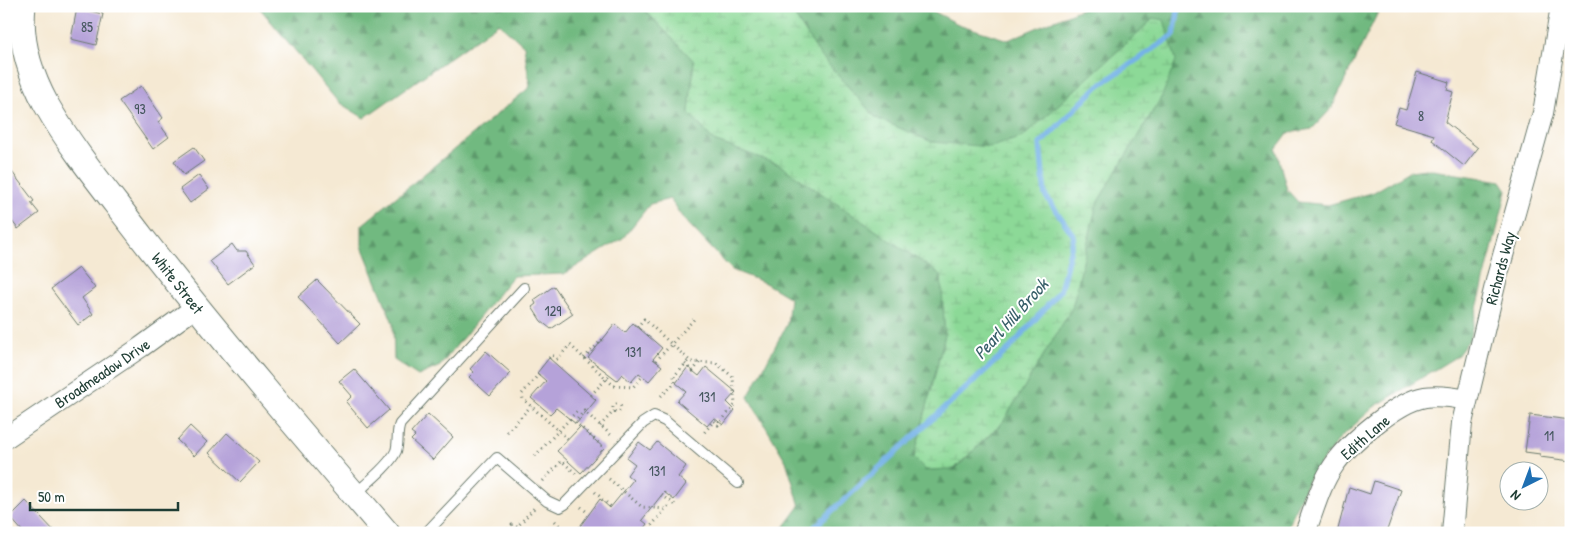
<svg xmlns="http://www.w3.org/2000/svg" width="1577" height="539" viewBox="0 0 1577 539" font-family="'Patrick Hand',sans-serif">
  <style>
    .forest { fill: url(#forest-firs); stroke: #487b5a }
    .wetland { fill: url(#wetland-marsh); stroke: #568b66 }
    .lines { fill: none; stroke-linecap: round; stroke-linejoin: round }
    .stream { stroke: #74b2e7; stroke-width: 5.5 }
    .building { fill: #b5a2d9 }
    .service-casing { stroke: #6a796c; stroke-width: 12 }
    .minor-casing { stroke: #6a796c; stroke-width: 22 }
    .tertiary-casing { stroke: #6a796c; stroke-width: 27 }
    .path { stroke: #6a796c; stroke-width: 3; stroke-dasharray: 1 4; stroke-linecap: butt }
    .service { stroke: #fff; stroke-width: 10 }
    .minor { stroke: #fff; stroke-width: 20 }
    .tertiary { stroke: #fff; stroke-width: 25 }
    .labels { text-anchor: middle; stroke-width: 4; stroke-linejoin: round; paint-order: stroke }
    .number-label { font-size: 14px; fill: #44565d }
    .street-label { font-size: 16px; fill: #1f3d34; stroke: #fff }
    .water-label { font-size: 18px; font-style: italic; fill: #39606a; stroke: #fff }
  </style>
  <defs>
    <pattern id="forest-firs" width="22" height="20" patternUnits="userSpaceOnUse" patternTransform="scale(1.25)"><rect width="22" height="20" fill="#71b980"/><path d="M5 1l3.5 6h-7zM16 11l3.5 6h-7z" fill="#5c986a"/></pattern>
    <pattern id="wetland-marsh" width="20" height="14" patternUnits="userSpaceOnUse" patternTransform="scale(1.25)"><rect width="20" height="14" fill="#8cd997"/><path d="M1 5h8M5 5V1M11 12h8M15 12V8" fill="none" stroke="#78bb83"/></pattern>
  </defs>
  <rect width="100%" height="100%" fill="#fff"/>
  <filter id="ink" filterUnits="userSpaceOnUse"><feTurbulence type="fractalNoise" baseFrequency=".02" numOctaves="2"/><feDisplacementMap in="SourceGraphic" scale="10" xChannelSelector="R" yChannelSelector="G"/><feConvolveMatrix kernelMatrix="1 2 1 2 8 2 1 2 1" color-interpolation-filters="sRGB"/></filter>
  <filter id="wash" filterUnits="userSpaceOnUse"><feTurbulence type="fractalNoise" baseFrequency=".0096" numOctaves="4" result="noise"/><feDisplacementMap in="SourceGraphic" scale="20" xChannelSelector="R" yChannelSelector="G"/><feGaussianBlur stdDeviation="1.12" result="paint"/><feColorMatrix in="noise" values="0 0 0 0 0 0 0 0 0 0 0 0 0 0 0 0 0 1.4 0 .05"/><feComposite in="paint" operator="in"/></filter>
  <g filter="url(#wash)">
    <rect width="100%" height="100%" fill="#f5e9d3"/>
    <path class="forest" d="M258,6h383l53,55 -5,52 25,28 66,24 161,110 4,60 -31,123 12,12 29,-1 48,-47 69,-114 25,-105 65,-107 -8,-78 -131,119 -32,11 -59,-6 -56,-24 -56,-63 -32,-49h135l35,18 50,16 80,-34h293l-50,103 -19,20 -24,4 -12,16 11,41 11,12 30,3 46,-13 36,-21 16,-2 75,12 6,9 -38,150 -12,16 -83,51 -34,31 -32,42 -23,53h-505l20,-27 -14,-45 -38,-64 39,-73 3,-26 -25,-15 -33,-13 -50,-53 -12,-18 -20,5 -27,34 -59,36 -51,2 -73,90 -22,10 -24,-16 -1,-37 -31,-77v-21l168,-138 -6,-41 -25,-23 -135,95 -26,-16z"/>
    <path class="wetland" d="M641,6h147l32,49 56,63 56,24 59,5 32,-10 131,-119 10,2 12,40 -14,36 -65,107 -25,105 -69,114 -49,47 -28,1 -12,-12 31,-123 -4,-60 -161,-110 -66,-24 -25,-28 5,-52z"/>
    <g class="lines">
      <path class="stream" d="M808,533l203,-186 49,-56 14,-55 -29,-41 -5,-51 58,-58 76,-51 5,-29"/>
    </g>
    <g id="blocks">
      <path class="building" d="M77,8l26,6 -7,31 -25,-6z
        M1417,72l32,10 -2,8 6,2 -8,30 33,26 -14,18 -32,-26 2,-5 -40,-12 5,-15 7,2z
        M141,86l22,32 -5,4 11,15 -16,12 -34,-48z
        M194,147l10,14 -20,14 -10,-14z
        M6,164l28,37 -3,2 8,10 -21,16 -12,-16z
        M199,175l10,14 -19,14 -10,-14z
        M232,244l5,7h9l9,13 -27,20 -18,-23z
        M79,268l16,20 -13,10 11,16 -15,11 -27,-36z
        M317,280l43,44 -20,19 -42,-46z
        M554,286l19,28 -22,15 -10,-8 -9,-14 4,-3 -2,-4z
        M633,323l29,25 -9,11 9,7 -13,15 -10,-8 -8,9 -9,-8 -5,6 -29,-22 27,-34 10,9z
        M486,351l25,22 -21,23 -21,-19 5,-5 -4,-3z
        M549,358l47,42 -20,24 -20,-16 -6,6 -19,-16 15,-17 -9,-8z
        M688,367l11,9 7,-9 30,25 -9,10 8,8 -12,15 -9,-7 -7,8 -30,-25 9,-10 -10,-8z
        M354,369l35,41 -21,18 -22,-26 6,-6 -13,-15z
        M428,414l25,23 -20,23 -22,-20 4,-4 -4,-3z
        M1530,415l41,5v41l-31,-4v-3l-15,-2z
        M190,426l17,16 -13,14 -17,-16z
        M580,427l24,21 -23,25 -24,-22z
        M227,433l32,29 -19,20 -31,-29z
        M639,442l11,8 7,-8 29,24 -8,11 8,7 -12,16 -10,-8 -22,28 5,4 -7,9h-65l25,-34 10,9 23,-28 -6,-5 8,-11 -8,-6z
        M1374,481l27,9 -15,43h-49l12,-46 21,7z
        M26,501l30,32h-32l-14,-16z"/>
    </g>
  </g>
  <g filter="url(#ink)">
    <use href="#blocks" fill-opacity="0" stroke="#6a796c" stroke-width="1"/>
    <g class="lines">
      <defs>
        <path id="service" d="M354,495c12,-11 36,-30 42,-44 3,-9 0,-18 4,-27l124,-136
          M426,533l71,-75 50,43 13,6 5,-3 78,-81 11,-7 11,5 73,62"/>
        <path id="minor" d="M6,28l15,-6
          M6,438l135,-91 55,-40
          M1305,533c9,-23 15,-48 29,-68 15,-22 64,-64 91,-68 14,-2 27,0 42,3
          M1452,533l10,-110 35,-146 46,-164 18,-107"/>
        <path id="tertiary" d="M23,6c-4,35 7,68 23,98 27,48 64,91 97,135 78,100 161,197 244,294"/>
      </defs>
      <use href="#service" class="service-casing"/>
      <use href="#minor" class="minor-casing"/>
      <use href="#tertiary" class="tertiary-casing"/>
      <path class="path" d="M637,327l7,-8 47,43 25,1 17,14 2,28 -17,20 -4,-4 -12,14
        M549,358l3,-3 5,4 13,-14 44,41 19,1 10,-11
        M584,358l19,-19
        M656,361l40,-44
        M685,364l8,7 7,-9
        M539,374l-17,20 1,5 45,40
        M591,395l19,-20
        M661,396l14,-13 -1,-7 15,-16
        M613 408a4 4 0 1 1 8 0a4 4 0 1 1-8 0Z
        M600,426l14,-15
        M507,432l24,-26
        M602,446l-27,-24 9,-11 27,24
        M535,456l44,-47
        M609,479l33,28 23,2 6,-6
        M543,481l19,-20 14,13
        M595,492l16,15
        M662,495l15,11
        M581,507l7,6
        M555,521l12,12
        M505,533l7,-8 5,2 17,-19
        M645,533l20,-23"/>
      <use href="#service" class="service"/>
      <use href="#minor" class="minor"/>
      <use href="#tertiary" class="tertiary"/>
    </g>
  </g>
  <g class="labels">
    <g class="number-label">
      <text x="87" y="32">85</text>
      <text x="140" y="114">93</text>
      <text x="1421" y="121">8</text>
      <text x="553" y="316">129</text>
      <text x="633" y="357">131</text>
      <text x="707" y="402">131</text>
      <text x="1549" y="441">11</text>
      <text x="657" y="476">131</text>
    </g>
    <g class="street-label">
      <text transform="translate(1500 268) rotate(-75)" y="6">Richards Way</text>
      <text transform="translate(178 283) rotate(52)" y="6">White Street</text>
      <text transform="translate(102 373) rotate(-34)" y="6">Broadmeadow Drive</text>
      <text transform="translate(1365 437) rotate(-41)" y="6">Edith Lane</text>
    </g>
    <g class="water-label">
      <text transform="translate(1011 319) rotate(-48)" y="6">Pearl Hill Brook</text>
    </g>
  </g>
  <rect width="1577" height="539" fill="none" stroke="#fff" stroke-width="25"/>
  <g transform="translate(1524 486) rotate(222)"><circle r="24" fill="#ffffff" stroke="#a5b1ae"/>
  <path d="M0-4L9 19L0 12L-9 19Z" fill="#1f6fb2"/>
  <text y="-8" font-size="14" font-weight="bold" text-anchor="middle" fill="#1f3d34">N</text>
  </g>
  <path d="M30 502v8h148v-8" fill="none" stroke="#1f3d34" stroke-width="2.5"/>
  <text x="38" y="502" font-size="15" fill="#1f3d34" stroke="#ffffff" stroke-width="4" paint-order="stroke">50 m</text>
</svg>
